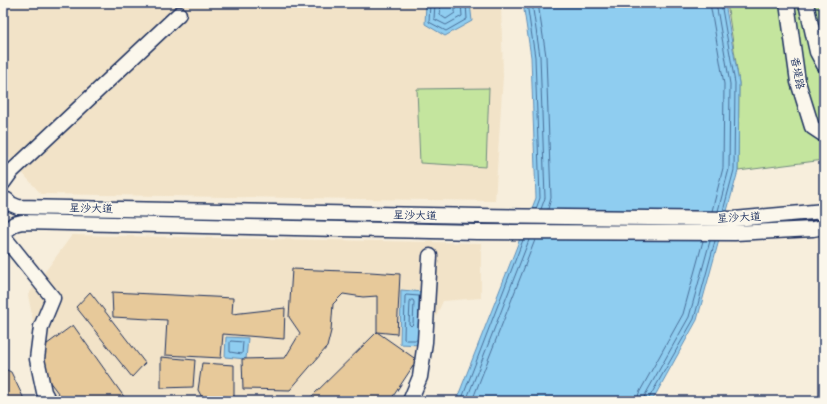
<svg xmlns="http://www.w3.org/2000/svg" width="827" height="404" viewBox="0 0 827 404" font-family="'Gochi Hand','LXGW WenKai TC',sans-serif">
  <style>
    .built { fill: #f2e3c8 }
    .green { fill: #c4e59e; stroke: #708a7e }
    .water { fill: #8fcdf0; stroke: #618eb6 }
    .lines { fill: none; stroke-linecap: round; stroke-linejoin: round }
    .shore { stroke: #496e98; stroke-width: 1 }
    .building { fill: #e7c99a; stroke: #1b2f5e }
    .minor-casing { stroke: #1b2f5e; stroke-width: 17 }
    .minor { stroke: #fbf7ec; stroke-width: 14 }
    .labels { text-anchor: middle; stroke-width: 3.5; stroke-linejoin: round; paint-order: stroke }
    .street-label { font-size: 11px; fill: #1b2f5e; stroke: #fbf7ec }
  </style>
  <rect width="100%" height="100%" fill="#f7eedc"/>
  <filter id="ink" filterUnits="userSpaceOnUse"><feTurbulence type="fractalNoise" baseFrequency=".025" numOctaves="2"/><feDisplacementMap in="SourceGraphic" scale="8" xChannelSelector="R" yChannelSelector="G"/><feConvolveMatrix kernelMatrix="1 2 1 2 8 2 1 2 1" color-interpolation-filters="sRGB"/></filter>
  <g filter="url(#ink)">
    <path class="built" d="M3,3h498l2,73 -8,125 -454,-7 -38,-43z
      M72,235l409,8v55l-38,3 -26,59 -30,41h-338l-21,-106z"/>
    <path class="green" d="M727,3h97v157l-86,11 1,-88z
      M489,88l-3,79 -66,-4 -3,-74z"/>
    <path class="water" d="M426,3h44l2,18 -27,15 -20,-12z
      M523,3h202l14,80 -1,88 -41,149 -45,81h-196l80,-203 -5,-141z
      M401,290l23,2 -3,53 -21,-1z
      M226,337l22,1 -2,21 -21,-2z"/>
    <g class="lines">
      <path class="shore" d="M430,3l-1,19 17,9 21,-12 -1,-16
        M435,3l-1,16 12,6 16,-9 -1,-13
        M441,3l-1,12 6,4 9,-6v-10
        M527,3l8,54 5,141 -4,11
        M532,3l8,53 5,142 -4,11
        M538,3l8,53 5,142 -3,11
        M710,3l14,81 -1,84 -11,43
        M716,3l14,81 -1,85 -11,42
        M721,3l14,80 -1,87 -11,41
        M411,300h2l1,2 -1,22 -2,2 -2,-2 1,-22z
        M417,340h-11l-2,-1 1,-43 1,-1 13,1v17
        M231,341l12,1 -1,12 -12,-2v-9z
        M461,401l62,-161
        M466,401l63,-161
        M472,401l63,-161
        M637,401l2,-8 44,-79 20,-73
        M643,401l2,-6 44,-78 21,-76
        M648,401l1,-3 45,-79 21,-78"/>
    </g>
    <path class="building" d="M292,269l78,3 30,2 -3,60 -20,-2v-36l-14,1 -20,-3 -10,10 -2,27 -4,16 -37,43 -47,-1 -1,-30 43,-1 15,-25 -11,-16z
      M90,292l55,71 -13,14 -56,-70z
      M112,292l121,6 -1,16 53,-6 -1,31 -61,-5 -2,24 -56,-3 2,-35 -54,-3z
      M73,325l54,76h-63l-18,-24 -3,-30z
      M377,332l40,28 -27,41h-83z
      M161,357l34,3 -2,27 -32,1z
      M202,363l32,2v36h-30l-6,-11z
      M3,368l8,4 14,29h-22z"/>
    <g class="lines">
      <defs>
        <path id="minor" d="M787,3l11,79 14,45 12,8
          M806,3l11,49 7,13
          M3,183l8,-11 168,-158
          M7,200l4,4 7,3 461,9 255,3 90,-8
          M10,228l4,-4 8,-2 455,10 258,1 78,-4 11,-2
          M4,237l49,61 -12,29 -4,32 7,33 5,9
          M410,401l10,-24 5,-35 5,-86"/>
      </defs>
      <use href="#minor" class="minor-casing"/>
      <use href="#minor" class="minor"/>
    </g>
  </g>
  <g class="labels">
    <g class="street-label">
      <text transform="translate(798 73) rotate(79)" y="4">香堤路</text>
      <text transform="translate(91 208) rotate(1)" y="4">星沙大道</text>
      <text transform="translate(415 215) rotate(1)" y="4">星沙大道</text>
      <text transform="translate(739 217) rotate(-3)" y="4">星沙大道</text>
    </g>
  </g>
  <rect width="827" height="404" fill="none" stroke="#fbf7ec" stroke-width="16"/>
  <rect x="8" y="8" width="811" height="388" fill="none" stroke="#1b2f5e" stroke-width="1.5" filter="url(#ink)"/>
</svg>
